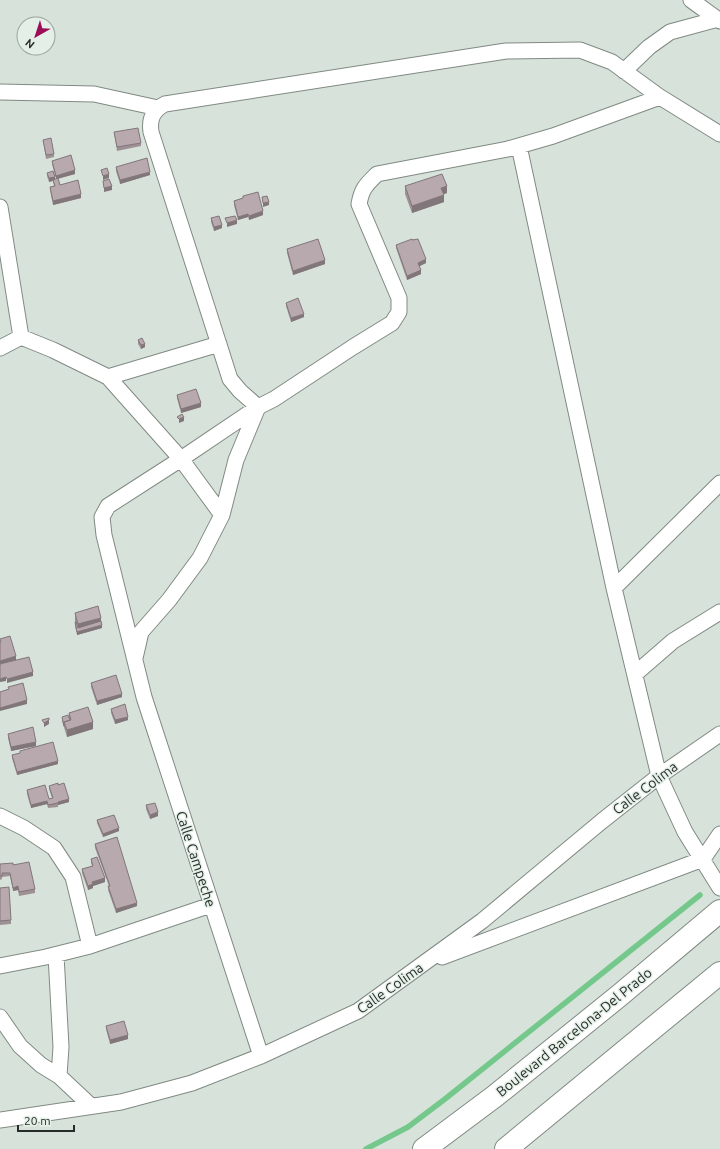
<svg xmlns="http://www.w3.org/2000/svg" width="720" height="1149" viewBox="0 0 720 1149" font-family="Ubuntu,sans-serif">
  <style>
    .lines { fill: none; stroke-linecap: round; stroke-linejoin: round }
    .stream { stroke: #74c88b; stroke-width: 5.5 }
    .street-casing { stroke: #808a82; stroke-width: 17 }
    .primary-casing { stroke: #808a82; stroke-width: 24 }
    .street { stroke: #fff; stroke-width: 15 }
    .primary { stroke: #fff; stroke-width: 22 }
    .wall { fill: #9e9196 }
    .shaded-wall { fill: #81767a }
    .building { fill: #b8a9ae; stroke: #81767a }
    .labels { text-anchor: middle; stroke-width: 3; stroke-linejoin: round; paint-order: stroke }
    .street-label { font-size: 14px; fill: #272c28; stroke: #e4f0e7 }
  </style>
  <rect width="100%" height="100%" fill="#d7e3da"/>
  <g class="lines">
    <path class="stream" d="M366,1149l42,-22 37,-28 255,-204"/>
    <defs>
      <path id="street" d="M691,0l29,21
        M624,71l25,-24 21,-15 48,-13
        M0,92l94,2 64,14
        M519,146l95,442 45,188 26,56 35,56
        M0,207l21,130 32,13 55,27 73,82 41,56
        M0,348l21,-11
        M108,377l111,-33
        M258,407l-18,-16 -10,-12 -79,-247c-2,-13 2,-22 14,-28l341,-53 74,-1 32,12 48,35 60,37
        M614,588l106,-105
        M135,658l6,-26 28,-32 31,-42 22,-43 14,-55 22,-53
        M635,674l38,-33 47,-29
        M0,816l24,12 30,20 19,29 17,69
        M56,955l5,92 -2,29 32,30
        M442,957l261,-98 17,-25
        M0,966l46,-9 44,-11 121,-41
        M0,1017l20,29 21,19 18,11
        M261,1056l-117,-359 -40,-162 -2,-18 6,-11 73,-47 77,-52 16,-8 79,-52 39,-24 7,-11v-14l-40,-94c3,-16 7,-19 18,-30l131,-25 45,-13 107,-39
        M0,1120l121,-18 71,-19 69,-27 97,-45 124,-90 120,-100 57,-45 61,-42"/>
      <path id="primary" d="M424,1149l71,-53 125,-101 100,-84
        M506,1149l214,-176"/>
    </defs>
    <use href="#street" class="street-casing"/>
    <use href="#primary" class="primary-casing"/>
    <use href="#street" class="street"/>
    <use href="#primary" class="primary"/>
  </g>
  <path class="wall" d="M114,132l27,11v3l-24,5z
    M43,140l11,14v3l-8,2z
    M52,161l23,13 -17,5 2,6 21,13 -28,7 -3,-15v-3l4,-1 -1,-5 -4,1 -2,-6v-3l8,6h1l-4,-15z
    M116,167l34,8 -30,9 -4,-13z
    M405,186l42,7 -4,1 1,8 -32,11 -7,-19z
    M243,196l20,19 -14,5 -1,-3 -10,3 -4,-15v-4l9,-3z
    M211,218l11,10 -8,3 -3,-9z
    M396,245l30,18 -7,3 2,8 -14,6 -11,-32z
    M287,249l38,15 -32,11 -6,-22z
    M286,303l18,14 -13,5 -5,-16z
    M138,340l7,7 -4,2 -3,-5z
    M177,395l24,12 -20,6 -4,-15z
    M75,613l26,8 1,7 -25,7 -2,-9z
    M91,683l31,14 -25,8 -6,-18z
    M111,709l17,11 -13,4 -4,-11z
    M69,713l24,16 -26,8 -5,-16v-4l7,-1z
    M8,734l28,12 -25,5 -3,-13z
    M20,751l38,13 -41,11 -5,-17v-3l8,-2z
    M58,785l11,17 -11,3v2l-10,1 -1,-4 -16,4 -4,-14v-4l22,9 3,-1 -3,-9v-3z
    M146,805l12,11 -8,3 -4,-10z
    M97,820l22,11 -16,6 -6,-14z
    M95,844l42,62 -21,7 -8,-23 1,-4 -14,-38z
    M91,859l14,23 -12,4v2l-5,2 -6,-17v-4l10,-3 -1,-3z
    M0,864l13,1 22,24v4l-16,3 -1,-6 -5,1 -3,-15 -8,1v2l-2,1z
    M0,888l11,32v4l-11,1z
    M106,1026l22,13 -18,5 -4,-15z"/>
  <path class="shaded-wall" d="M75,170v4l-19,5v-3z
    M150,172v3l-30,9v-4z
    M109,174v4l-6,2v-4z
    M55,177v3l-6,2v-4z
    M112,186v4l-8,2v-4z
    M447,186v7l-6,2v-7z
    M81,194v4l-28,7v-4z
    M444,195v7l-32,11v-7z
    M269,202v3l-6,2v-4z
    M263,211v4l-14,5v-4z
    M248,214v3l-10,3v-3z
    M237,220v4l-10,3v-4z
    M222,225v3l-8,3v-4z
    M426,259v4l-8,4v-4z
    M325,260v4l-32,11v-4z
    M421,270v4l-14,6v-4z
    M304,314v3l-13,5v-4z
    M145,344v3l-4,2v-4z
    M201,403v4l-20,6v-4z
    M184,417v4l-5,2v-4z
    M101,618v7h1v3l-25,7v-3h1v-8z
    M16,656v4l-16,4v-3z
    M33,672v4l-26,7v-4z
    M6,677v4l-6,1v-3z
    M122,694v3l-25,8v-4z
    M27,700v4l-27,7v-3z
    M128,717v3l-13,4v-4z
    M49,720v4l-5,3v-4z
    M93,722v7l-26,8v-7z
    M36,742v4l-25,5v-4z
    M58,761v3l-41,11v-3z
    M69,799v3l-11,3v-3z
    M47,801v3l-16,4v-3z
    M158,812v4l-8,3v-4z
    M119,828v3l-16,6v-3z
    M105,878v4l-12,4v2l-5,2v-4l4,-4z
    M18,886v4l-5,1v-3z
    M137,903v3l-21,7v-4z
    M128,1035v4l-18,5v-4z"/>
  <path class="building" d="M138,128l3,15 -24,4 -3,-15z
    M51,138l3,16 -8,1 -3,-15z
    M71,155l4,15 -19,6 -4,-15z
    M147,158l3,14 -30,8 -4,-13z
    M107,168l2,6 -6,2 -2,-6z
    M53,171l2,6 -6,1 -2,-5z
    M442,174l5,12 -6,2 3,7 -32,11 -7,-20z
    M58,178l2,7 18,-5 3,14 -28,7 -3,-14 5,-1 -2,-6z
    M109,179l3,7 -8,2 -1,-7z
    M258,192l5,19 -14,5 -1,-2 -10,3 -4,-16 9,-3v-2z
    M267,196l2,6 -6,1 -1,-6z
    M219,216l3,9 -8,2 -3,-9z
    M235,216l2,4 -10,3 -2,-5z
    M318,239l7,21 -32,11 -6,-22z
    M412,239v1l6,-1 8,20 -8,4 3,7 -14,6 -11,-31z
    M298,298l6,16 -13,4 -5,-15z
    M142,338l3,6 -4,1 -3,-5z
    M196,389l5,14 -20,6 -4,-14z
    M182,414l2,3 -5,2 -2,-2z
    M98,606l3,12 -23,6 -3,-11z
    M101,621l1,4 -25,7 -2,-10h1l2,6z
    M10,636l6,20 -16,5v-18l1,-1 -1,-3z
    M29,657l4,15 -26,7 -1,-2 -6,2v-15z
    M116,675l6,19 -25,7 -6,-18z
    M23,683l4,17 -27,8v-16l9,-3 -1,-2z
    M125,704l3,13 -13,3 -4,-11z
    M88,707l5,15 -26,8 -3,-8 7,-2 -2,-7z
    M68,715l2,5 -6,2v4l-2,-9z
    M49,718v2l-5,3 -2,-3z
    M33,727l3,15 -25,5 -3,-13z
    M53,742l5,19 -41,11 -5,-17 8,-2v-2z
    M58,783v2l6,-2 5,16 -11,3v1l-10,2 -1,-4 -16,4 -4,-15 18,-5 4,14 4,-1 -4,-12z
    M155,803l3,9 -8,3 -4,-10z
    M114,815l5,13 -16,6 -6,-14z
    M117,837l20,66 -21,6 -8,-23h2l-15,-42z
    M97,857l8,21 -13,4 1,2 -5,2 -6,-17 11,-3 -2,-7z
    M29,862l6,27 -16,3 -1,-6 -5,2 -3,-15h-8v3h-2v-12l13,-1v2z
    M9,887l2,33 -11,1v-33z
    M124,1021l4,14 -18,5 -4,-14z"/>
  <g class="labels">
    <g class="street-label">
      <text transform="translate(645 788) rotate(-37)" y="5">Calle Colima</text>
      <text transform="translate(196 859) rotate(72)" y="5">Calle Campeche</text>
      <text transform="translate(390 988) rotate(-35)" y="5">Calle Colima</text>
      <text transform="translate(574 1032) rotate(-39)" y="5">Boulevard Barcelona-Del Prado</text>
    </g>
  </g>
  <g transform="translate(36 36) rotate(219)"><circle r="19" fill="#e4f0e7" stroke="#98a29b"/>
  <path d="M0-3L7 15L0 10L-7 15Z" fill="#9d0d58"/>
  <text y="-6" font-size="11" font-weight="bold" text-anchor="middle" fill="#272c28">N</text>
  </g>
  <path d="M18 1125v6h56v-6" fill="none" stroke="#272c28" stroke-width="2"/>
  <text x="24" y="1125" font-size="12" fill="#272c28" stroke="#e4f0e7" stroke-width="3" paint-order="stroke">20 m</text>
</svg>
